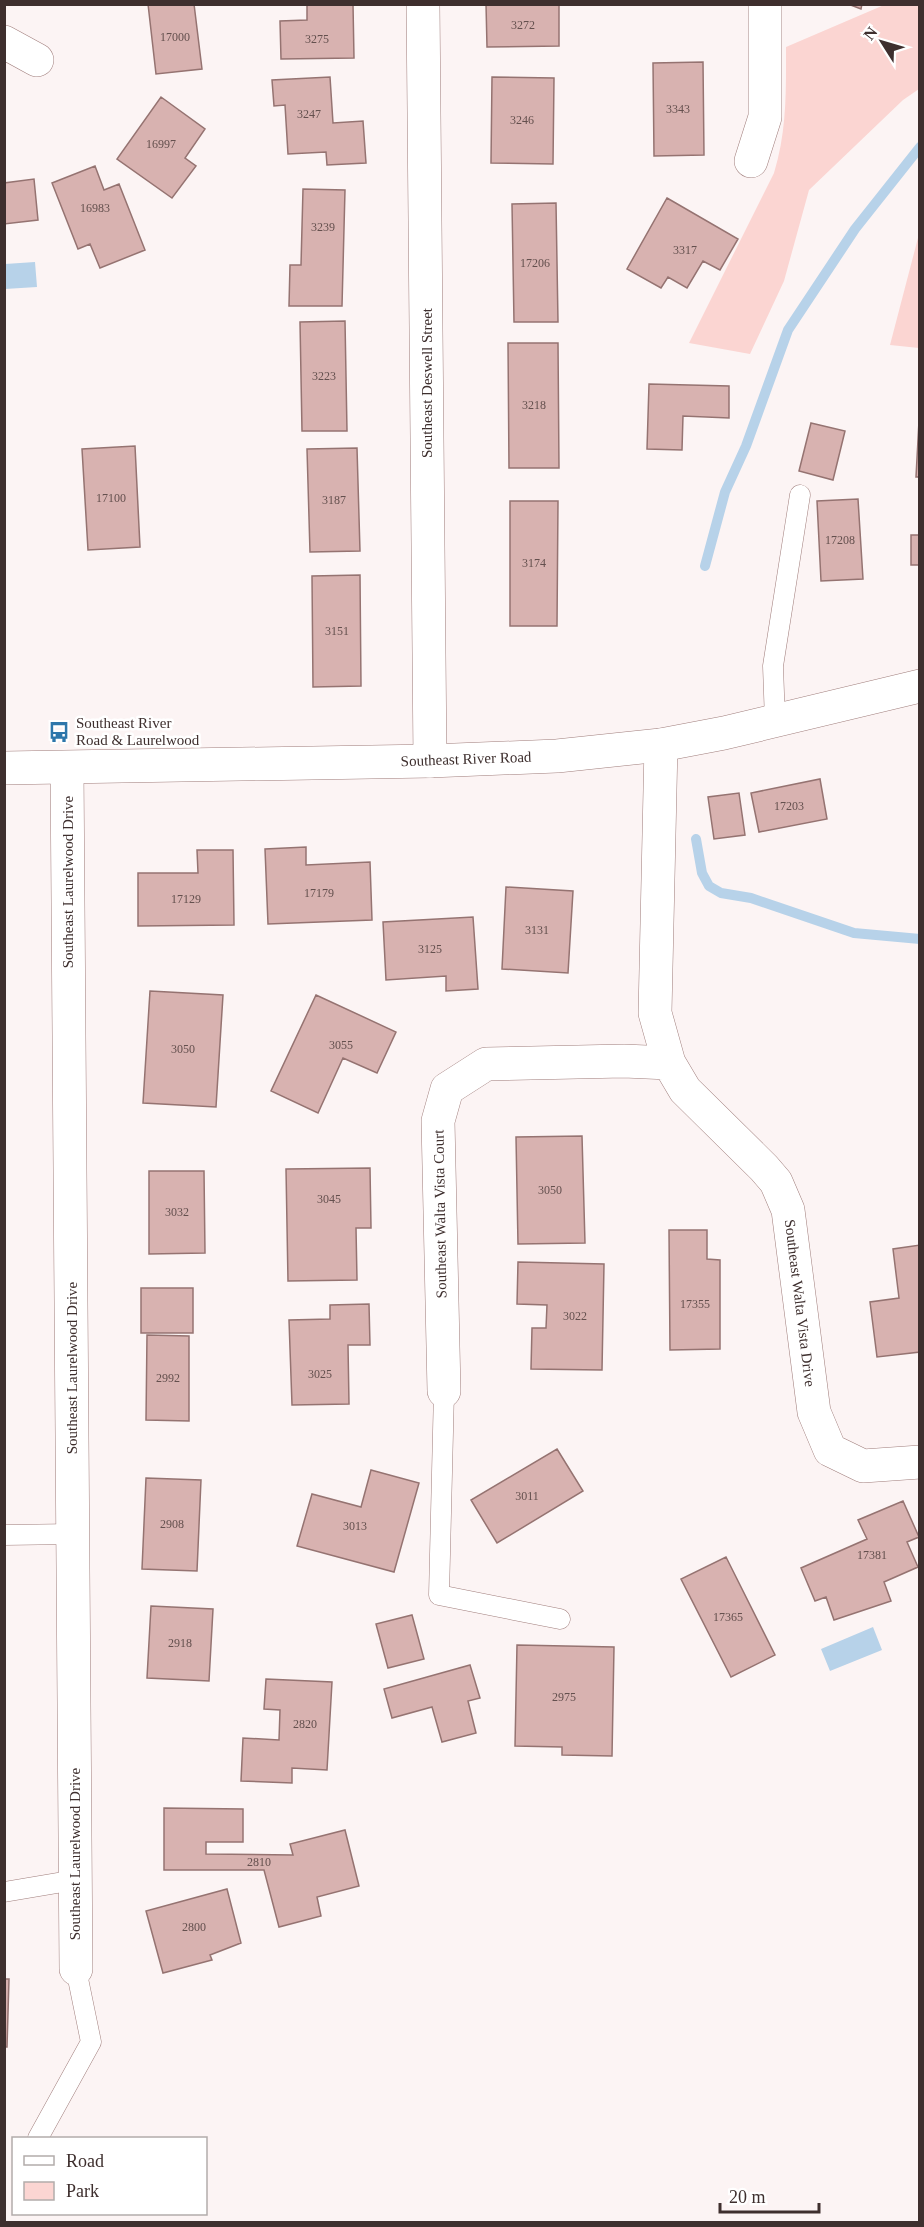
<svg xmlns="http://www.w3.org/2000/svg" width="924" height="2227" viewBox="0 0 924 2227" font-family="Georgia,serif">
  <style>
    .green { fill: #fbd5d2 }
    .water { fill: #b7d2e9 }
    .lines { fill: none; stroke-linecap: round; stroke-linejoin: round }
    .stream { stroke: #b7d2e9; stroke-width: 10 }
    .building { fill: #d8b2b0; stroke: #957371; stroke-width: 1.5 }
    .service-casing { stroke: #a07e7c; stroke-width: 21 }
    .minor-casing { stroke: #a07e7c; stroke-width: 34 }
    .tertiary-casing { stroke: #a07e7c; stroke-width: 34 }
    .service { stroke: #fff; stroke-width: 20 }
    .minor { stroke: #fff; stroke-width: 33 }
    .tertiary { stroke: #fff; stroke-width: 33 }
    .labels { text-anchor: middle; stroke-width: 5; stroke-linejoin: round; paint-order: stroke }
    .number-label { font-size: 12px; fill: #64504e }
    .street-label { font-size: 15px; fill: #3e2f2e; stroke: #fff }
    .poi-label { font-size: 15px; fill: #3e2f2e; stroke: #fff; text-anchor: start }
  </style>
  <rect width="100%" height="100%" fill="#fcf4f4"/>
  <path class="green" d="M884,5h35v84l-16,11 -94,90 -25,91 -34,73 -61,-11 85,-170c13,-43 12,-81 12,-126z
    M919,234v114l-29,-3z"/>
  <path class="water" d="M35,262l2,25 -32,2v-25z
    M873,1627l9,23 -52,21 -9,-22z"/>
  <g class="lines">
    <path class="stream" d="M705,566l20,-74 21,-46 42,-116 67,-101 65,-82
      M696,839l6,34 7,13 12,7 30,5 103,35 66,6"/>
  </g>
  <path class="building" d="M148,4h46l8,65 -46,5z
    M307,4h46l1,54 -73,1 -1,-38 27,-1z
    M486,4h73v42l-72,1z
    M848,4h14l-1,5z
    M703,62l1,93 -50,1 -1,-93z
    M330,77l3,46 30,-2 3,42 -39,2 -1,-13 -38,2 -3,-49 -11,1 -2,-26z
    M492,77l62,1 -1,86 -62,-1z
    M161,97l44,32 -20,29 11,8 -24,32 -55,-39z
    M95,166l9,24 15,-6 26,66 -45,18 -10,-24 -12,5 -26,-66z
    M34,179l4,41 -34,4v-41z
    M303,189l42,1 -3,116h-53l1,-41h11z
    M667,198l71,41 -18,31 -17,-9 -16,27 -19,-11 -7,11 -34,-19z
    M556,203l2,119h-44l-2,-118z
    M345,321l2,110h-45l-2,-109z
    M508,343h50l1,125h-50z
    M649,384l80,2v32l-46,-2 -1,34 -35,-1z
    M919,421h1v56h-4z
    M811,423l34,8 -12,49 -34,-9z
    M135,446l5,101 -52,3 -6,-101z
    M357,448l3,103 -50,1 -3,-103z
    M858,499l5,80 -42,2 -4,-80z
    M510,501h48l-1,125h-47z
    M911,535h9v30h-9z
    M360,575l1,111 -48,1 -1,-111z
    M820,779l7,40 -68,13 -8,-39z
    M739,793l6,42 -31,4 -6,-42z
    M306,847v18l64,-3 2,58 -104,4 -3,-75z
    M197,850h36l1,75 -96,1v-53h60z
    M506,887l67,4 -5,82 -66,-4z
    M473,917l5,72 -32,2v-15l-60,4 -3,-58z
    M150,991l73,4 -7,112 -73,-4z
    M316,995l80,37 -19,41 -34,-15 -25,55 -47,-22z
    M582,1136l3,107 -67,1 -2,-107z
    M370,1168l1,60h-15l1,52 -69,1 -2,-112z
    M149,1171h55l1,82 -56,1z
    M669,1230h38v29l13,1v89l-50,1z
    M920,1245v107l-43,5 -7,-55 29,-4 -6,-49z
    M518,1262l86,2 -2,106 -71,-1 1,-41h14l1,-23 -30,-1z
    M141,1288h52v45h-52z
    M369,1304l1,41h-22l1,59 -57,1 -3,-85 41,-1v-14z
    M147,1335l42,1v85l-43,-1z
    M557,1449l26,42 -86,52 -26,-43z
    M371,1470l48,13 -25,89 -97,-26 15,-52 49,13z
    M146,1478l55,2 -4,91 -55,-2z
    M903,1501l16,36 -12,5 11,25 -34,15 7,19 -57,19 -8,-23 -11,4 -14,-33 66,-29 -9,-19z
    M726,1557l49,98 -44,22 -50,-98z
    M151,1606l62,3 -4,72 -62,-3z
    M412,1615l12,44 -36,9 -12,-44z
    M517,1645l97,2 -2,109 -50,-1v-8l-47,-1z
    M470,1665l10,33 -12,3 8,32 -34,9 -10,-35 -40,11 -8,-29z
    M266,1679l66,3 -5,88 -35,-2v15l-51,-2 2,-43 36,2 1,-30 -16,-1z
    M164,1808l79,1v33h-37v12l87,1 -3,-11 55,-14 14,56 -42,11 4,19 -42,11 -15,-57h-100z
    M227,1889l14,54 -31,12 2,5 -49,13 -17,-62z
    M4,1979h5l-2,68h-3z"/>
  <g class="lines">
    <defs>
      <path id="service" d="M775,721l-2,-55 27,-171
        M444,1391l-5,204 121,24
        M4,1535l69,-1
        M4,1892l71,-12
        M38,2138l53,-96 -15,-73"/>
      <path id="minor" d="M423,4l7,757
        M4,42l33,18
        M751,161l14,-44v-113
        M661,745l-6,268 14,50 16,27 79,78 12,14 12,28 26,202 16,38 33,16 57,-4
        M67,768l9,1201
        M444,1391l-6,-270 9,-32 39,-25 138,-3 45,2"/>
      <path id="tertiary" d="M4,768l426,-7 127,-5 104,-11 63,-12 196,-47"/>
    </defs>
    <use href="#service" class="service-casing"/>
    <use href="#minor" class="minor-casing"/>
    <use href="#tertiary" class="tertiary-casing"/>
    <use href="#service" class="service"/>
    <use href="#minor" class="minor"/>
    <use href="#tertiary" class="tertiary"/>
  </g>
  <defs>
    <symbol id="bus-bare" viewBox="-9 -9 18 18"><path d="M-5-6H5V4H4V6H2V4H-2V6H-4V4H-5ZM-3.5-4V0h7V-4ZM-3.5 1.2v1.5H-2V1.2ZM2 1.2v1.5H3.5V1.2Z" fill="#2d77ab" stroke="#fff" stroke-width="2.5" paint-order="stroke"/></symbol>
  </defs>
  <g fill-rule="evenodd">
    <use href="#bus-bare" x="44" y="717" width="30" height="30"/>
  </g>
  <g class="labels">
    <g class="number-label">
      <text x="523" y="29">3272</text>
      <text x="175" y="41">17000</text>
      <text x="317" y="43">3275</text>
      <text x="678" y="113">3343</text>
      <text x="309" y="118">3247</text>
      <text x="522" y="124">3246</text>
      <text x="161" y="148">16997</text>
      <text x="95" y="212">16983</text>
      <text x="323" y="231">3239</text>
      <text x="685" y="254">3317</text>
      <text x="535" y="267">17206</text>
      <text x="324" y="380">3223</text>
      <text x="534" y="409">3218</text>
      <text x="111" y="502">17100</text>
      <text x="334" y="504">3187</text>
      <text x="840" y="544">17208</text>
      <text x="534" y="567">3174</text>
      <text x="337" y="635">3151</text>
      <text x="789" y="810">17203</text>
      <text x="319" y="897">17179</text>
      <text x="186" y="903">17129</text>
      <text x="537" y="934">3131</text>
      <text x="430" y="953">3125</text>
      <text x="341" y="1049">3055</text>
      <text x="183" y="1053">3050</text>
      <text x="550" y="1194">3050</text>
      <text x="329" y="1203">3045</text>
      <text x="177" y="1216">3032</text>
      <text x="695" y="1308">17355</text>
      <text x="575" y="1320">3022</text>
      <text x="320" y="1378">3025</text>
      <text x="168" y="1382">2992</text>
      <text x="527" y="1500">3011</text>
      <text x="172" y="1528">2908</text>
      <text x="355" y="1530">3013</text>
      <text x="872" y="1559">17381</text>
      <text x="728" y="1621">17365</text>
      <text x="180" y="1647">2918</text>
      <text x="564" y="1701">2975</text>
      <text x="305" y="1728">2820</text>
      <text x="259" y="1866">2810</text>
      <text x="194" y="1931">2800</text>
    </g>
    <g class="street-label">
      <text transform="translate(427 383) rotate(-90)" y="5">Southeast Deswell Street</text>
      <text transform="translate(466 759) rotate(-2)" y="5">Southeast River Road</text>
      <text transform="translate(68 882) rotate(-90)" y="5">Southeast Laurelwood Drive</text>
      <text transform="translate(440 1214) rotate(-91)" y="5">Southeast Walta Vista Court</text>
      <text transform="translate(800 1303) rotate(83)" y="5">Southeast Walta Vista Drive</text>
      <text transform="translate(72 1368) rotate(-90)" y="5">Southeast Laurelwood Drive</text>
      <text transform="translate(75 1854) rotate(-90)" y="5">Southeast Laurelwood Drive</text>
    </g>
    <g class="poi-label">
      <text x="76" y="728">Southeast River<tspan x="76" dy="17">Road &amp; Laurelwood</tspan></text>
    </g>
  </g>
  <rect width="924" height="2227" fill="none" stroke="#3e2f2e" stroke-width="12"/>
  <rect x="12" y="2137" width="195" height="78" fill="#ffffff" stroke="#b2acab" stroke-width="1.5"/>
  <rect x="24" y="2156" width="30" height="9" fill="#ffffff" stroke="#b2acab" stroke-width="1.5"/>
  <text x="66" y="2167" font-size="18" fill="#3e2f2e">Road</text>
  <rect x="24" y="2182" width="30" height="18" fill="#fbd5d2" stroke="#b2acab" stroke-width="1.5"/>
  <text x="66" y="2197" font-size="18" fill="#3e2f2e">Park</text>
  <g transform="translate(882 42) rotate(307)" stroke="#ffffff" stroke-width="4.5" paint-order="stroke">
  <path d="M0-4.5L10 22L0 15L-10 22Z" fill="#3e2f2e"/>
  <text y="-9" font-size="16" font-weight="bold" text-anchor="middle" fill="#3e2f2e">N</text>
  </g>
  <path d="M720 2203v9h99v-9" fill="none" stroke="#3e2f2e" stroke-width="3"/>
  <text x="729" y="2203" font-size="18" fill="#3e2f2e" stroke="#ffffff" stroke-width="4.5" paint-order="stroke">20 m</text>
</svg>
